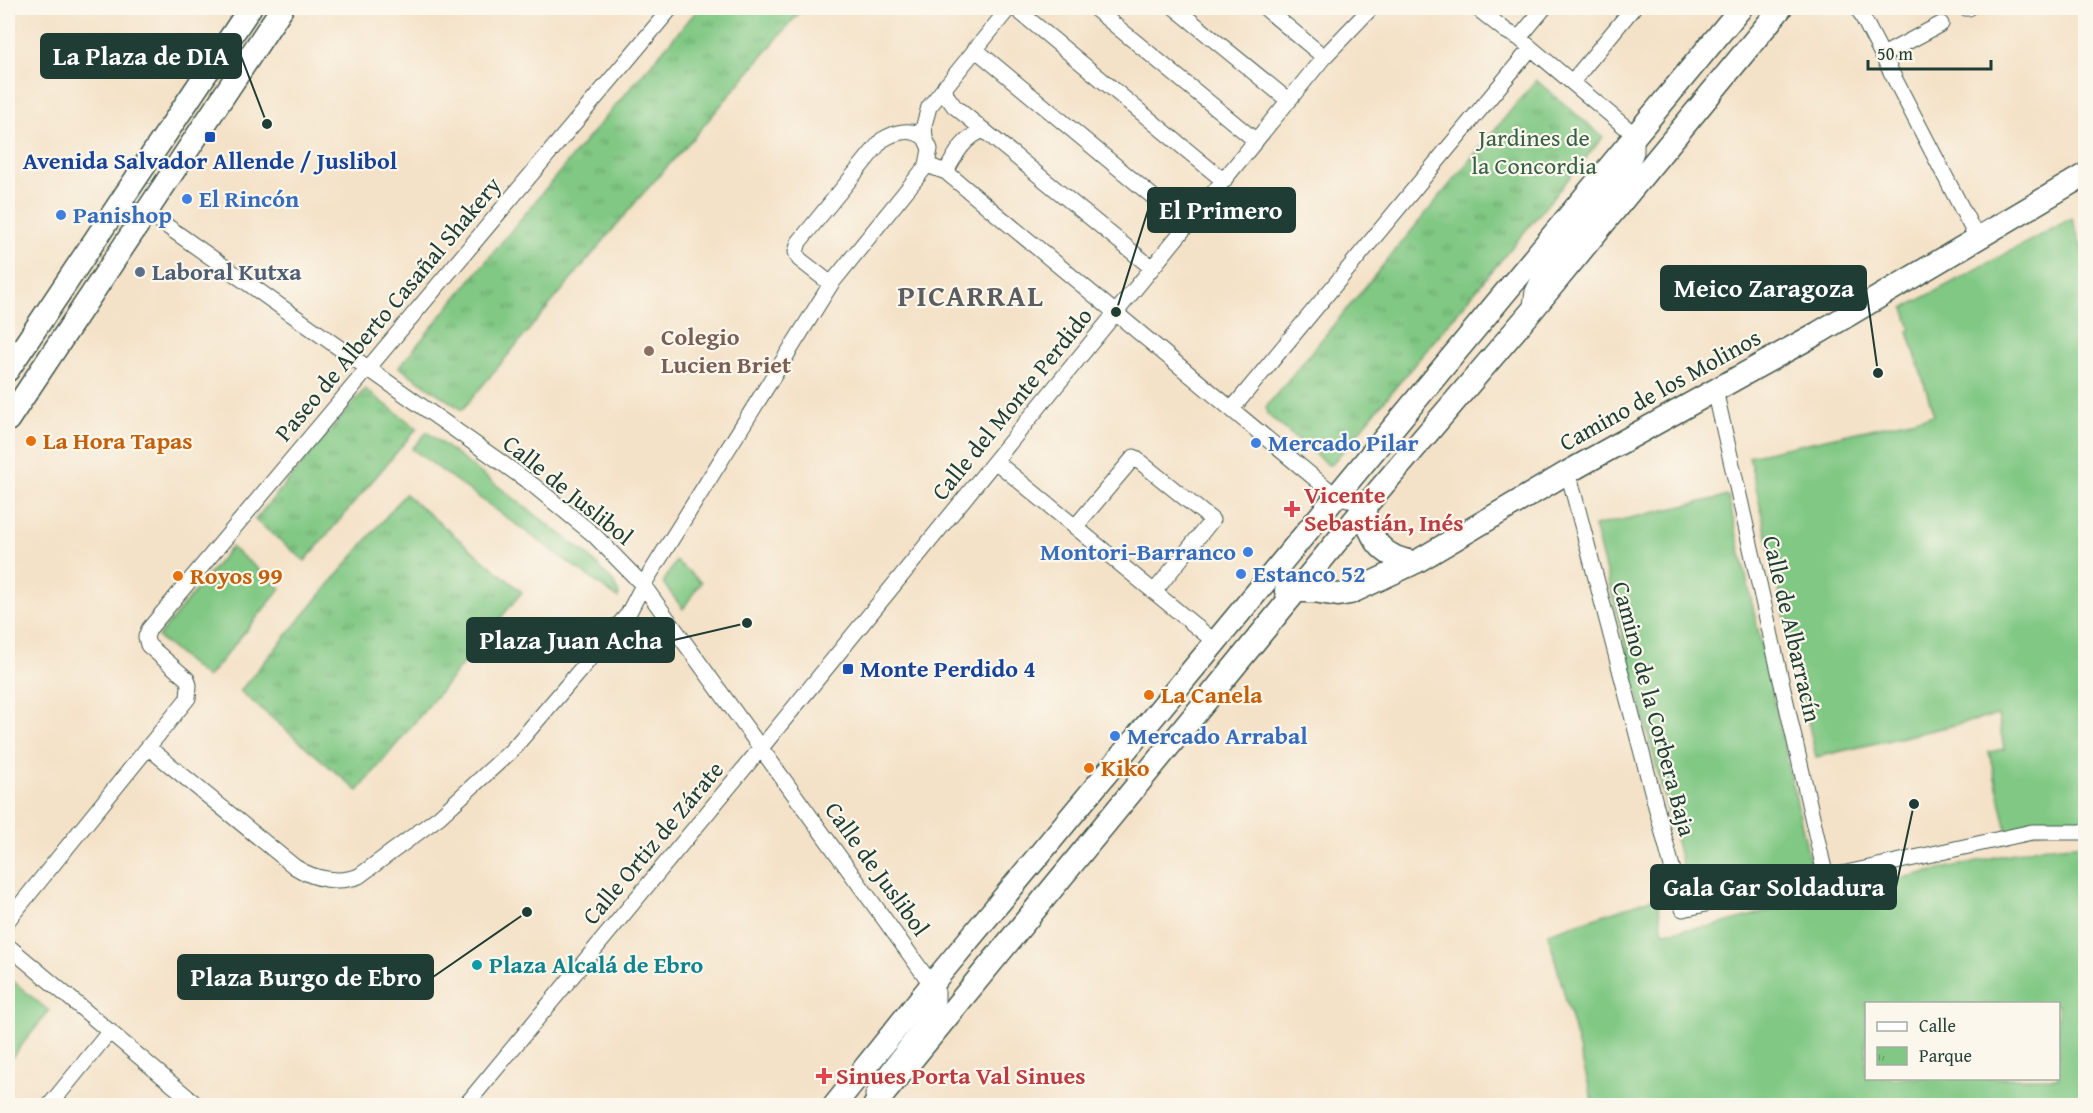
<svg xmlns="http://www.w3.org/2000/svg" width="2093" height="1113" viewBox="0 0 2093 1113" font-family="'Gentium Book Plus',serif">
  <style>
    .green { fill: #80c883; stroke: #50825c; stroke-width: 1.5; fill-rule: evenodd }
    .park { fill: url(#park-tufts); stroke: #50825c; stroke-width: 1.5 }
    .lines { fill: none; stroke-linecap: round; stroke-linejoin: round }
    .street-casing { stroke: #3f564a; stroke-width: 17 }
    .secondary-casing { stroke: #3f564a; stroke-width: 25 }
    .street { stroke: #fff; stroke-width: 15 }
    .secondary { stroke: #fff; stroke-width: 22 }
    .transit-dot { fill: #1a4fb4; stroke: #fbf7ec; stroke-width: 2 }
    .shop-dot { fill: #3f7fe0; stroke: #fbf7ec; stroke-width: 2 }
    .service-dot { fill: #5c6f8a; stroke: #fbf7ec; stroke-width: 2 }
    .education-dot { fill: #8d6e63; stroke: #fbf7ec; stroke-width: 2 }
    .food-dot { fill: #e8710a; stroke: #fbf7ec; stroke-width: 2 }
    .health-dot { fill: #e0444e; stroke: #fbf7ec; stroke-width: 2 }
    .culture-dot { fill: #0f9aa8; stroke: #fbf7ec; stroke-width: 2 }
    .labels { text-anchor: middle; stroke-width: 4.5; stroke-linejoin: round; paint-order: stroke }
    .park-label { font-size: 24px; fill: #376048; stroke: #fbf7ec }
    .transit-label { font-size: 24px; font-weight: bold; fill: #164399; stroke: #fbf7ec }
    .shop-label { font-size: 24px; font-weight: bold; fill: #366cbe; stroke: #fbf7ec; text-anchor: start }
    .service-label { font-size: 24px; font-weight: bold; fill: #4e5e75; stroke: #fbf7ec; text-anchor: start }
    .street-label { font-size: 24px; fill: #1f3d34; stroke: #fbf7ec }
    .education-label { font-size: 24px; font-weight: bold; fill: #785e54; stroke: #fbf7ec; text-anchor: start }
    .food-label { font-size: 24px; font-weight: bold; fill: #c56008; stroke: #fbf7ec; text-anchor: start }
    .health-label { font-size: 24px; font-weight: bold; fill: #be3a42; stroke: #fbf7ec; text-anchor: start }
    .culture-label { font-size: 24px; font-weight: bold; fill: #0d838f; stroke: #fbf7ec; text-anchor: start }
    .district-label { font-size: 30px; font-weight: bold; letter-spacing: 1.5px; fill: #5c5d60; stroke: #fbf7ec }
    .leader { fill: none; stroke: #1f3d34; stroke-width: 2 }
    .callout-dot { fill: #1f3d34; stroke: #fbf7ec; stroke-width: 2 }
    .callout { fill: #1f3d34; stroke: #1f3d34; stroke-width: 2 }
    .callout-label { font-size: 26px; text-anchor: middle; font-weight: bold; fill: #fff }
  </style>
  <defs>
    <pattern id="park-tufts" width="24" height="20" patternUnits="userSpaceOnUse" patternTransform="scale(1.5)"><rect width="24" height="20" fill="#80c883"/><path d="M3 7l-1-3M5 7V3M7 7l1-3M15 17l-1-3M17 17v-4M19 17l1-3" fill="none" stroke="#68a46c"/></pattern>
  </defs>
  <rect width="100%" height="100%" fill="#fbf7ec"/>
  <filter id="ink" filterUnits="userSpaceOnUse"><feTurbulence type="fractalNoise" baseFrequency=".0167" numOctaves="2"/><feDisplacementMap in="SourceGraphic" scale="12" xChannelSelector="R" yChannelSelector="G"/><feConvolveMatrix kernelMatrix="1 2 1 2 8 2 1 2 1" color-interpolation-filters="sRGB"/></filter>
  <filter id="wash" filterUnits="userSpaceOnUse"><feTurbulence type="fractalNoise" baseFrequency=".008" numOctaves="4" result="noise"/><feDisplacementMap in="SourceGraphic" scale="24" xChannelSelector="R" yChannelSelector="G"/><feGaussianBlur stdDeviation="1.35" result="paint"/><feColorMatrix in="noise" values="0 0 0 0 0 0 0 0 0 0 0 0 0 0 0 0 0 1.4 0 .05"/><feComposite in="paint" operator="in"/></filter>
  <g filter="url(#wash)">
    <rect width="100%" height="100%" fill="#f4e2c8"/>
    <path class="green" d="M2072,218l14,43 -1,558 -78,19 -1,-12 -17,-74 15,-3 -6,-34 -182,42 -67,-301 185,-41 -26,-84 3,-2 -7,-21z
      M427,432l161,123 26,28 5,11 -1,4 -206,-149z
      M1728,496l83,370 -119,19 -5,-4 -2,-5 -91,-350z
      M231,547l50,41 -74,90 -49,-41z
      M676,561l25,21 -18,27 -20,-26z
      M2085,844v261h-491l-46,-172 109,-36 6,35 50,-6 117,-32 206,-46zM1866,1004h192v74h-192z
      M8,977l41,34 -41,51z"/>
    <path class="park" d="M699,8h104l-109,129 -54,60 -178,213 -63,-43 181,-220z
      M1536,80l67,57 -271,327 -4,1 -61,-51 -1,-7z
      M365,389l52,39 -112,133 -50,-41z
      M405,494l117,98 -164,199 -118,-100z"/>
  </g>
  <g filter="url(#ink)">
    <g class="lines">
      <defs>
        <path id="street" d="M1015,8l209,173
          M1094,8l162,133
          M1175,8l114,93
          M1265,8l59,49
          M1477,8l29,23 13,7 117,98v16l-7,18 -91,111 -5,10 -3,22
          M1858,8l119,230
          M1965,8h4
          M1519,38l25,-30
          M975,49l212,176
          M1883,55l58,-31
          M1572,82l61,-74
          M945,86l1,9 8,11 198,162
          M927,165l19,7 390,324c13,7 24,6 37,-2
          M946,172c9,-17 18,-35 38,-42
          M117,209l30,3 386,273 61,50 49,50 294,407v9l-3,8 -50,67 -11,19
          M831,284l-32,-25 -3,-7 3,-10 83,-102c13,-8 30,-13 43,-2
          M1715,390l111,488
          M1232,409l299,-361
          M995,461l220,181
          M1568,472l115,437 349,-77h54
          M1075,527l59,-70 78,63 -58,72
          M149,748l146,119c19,12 43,17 64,9l80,-59 73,-67 116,-136 15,-29 188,-301 96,-119 3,-16 -5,-11 -1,-13 5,-18 80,-99
          M8,920l180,-222 1,-13 -2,-6 -39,-34 -2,-8 3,-8 522,-621
          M8,946l190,160
          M49,1106l61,-75
          M465,1106l296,-358 563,-691 47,-49"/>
        <path id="secondary" d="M8,370l242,-362
          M8,420l274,-412
          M1364,508c5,31 19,51 52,54
          M1286,591h27l25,4 12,-2 66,-31 152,-90 250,-139 268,-159
          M834,1106l98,-122 809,-976
          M874,1106l505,-616 151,-177 251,-305"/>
      </defs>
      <use href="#street" class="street-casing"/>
      <use href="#secondary" class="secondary-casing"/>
      <use href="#street" class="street"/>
      <use href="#secondary" class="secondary"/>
    </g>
  </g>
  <g class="transit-dot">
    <rect x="204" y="131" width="12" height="12" rx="3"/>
    <rect x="842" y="663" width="12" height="12" rx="3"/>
  </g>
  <g class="shop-dot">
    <circle cx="187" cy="199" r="6"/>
    <circle cx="61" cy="215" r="6"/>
    <circle cx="1256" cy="443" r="6"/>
    <circle cx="1248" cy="552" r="6"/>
    <circle cx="1241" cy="574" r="6"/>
    <circle cx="1115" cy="736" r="6"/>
  </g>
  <circle class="service-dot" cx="140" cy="272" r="6"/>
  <circle class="education-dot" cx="649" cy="351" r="6"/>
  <g class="food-dot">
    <circle cx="31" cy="441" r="6"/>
    <circle cx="178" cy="576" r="6"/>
    <circle cx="1149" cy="695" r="6"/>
    <circle cx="1089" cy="768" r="6"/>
  </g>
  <g class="health-dot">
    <path d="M1289 500h6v6h6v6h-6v6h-6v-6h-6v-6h6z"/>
    <path d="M821 1067h6v6h6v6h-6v6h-6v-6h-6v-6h6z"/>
  </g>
  <circle class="culture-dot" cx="477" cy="965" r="6"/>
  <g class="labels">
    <g class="park-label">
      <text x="1534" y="146">Jardines de<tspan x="1534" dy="28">la Concordia</tspan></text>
    </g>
    <g class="transit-label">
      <text x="210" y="169">Avenida Salvador Allende / Juslibol</text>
      <text x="860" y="677" text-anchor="start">Monte Perdido 4</text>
    </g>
    <g class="shop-label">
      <text x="199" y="207">El Rincón</text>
      <text x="73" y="223">Panishop</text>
      <text x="1268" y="451">Mercado Pilar</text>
      <text x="1236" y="560" text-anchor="end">Montori-Barranco</text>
      <text x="1253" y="582">Estanco 52</text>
      <text x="1127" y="744">Mercado Arrabal</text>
    </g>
    <g class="service-label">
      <text x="152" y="280">Laboral Kutxa</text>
    </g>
    <g class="street-label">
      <text transform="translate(388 309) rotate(-50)" y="8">Paseo de Alberto Casañal Shakery</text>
      <text transform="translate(1660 390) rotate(-29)" y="8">Camino de los Molinos</text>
      <text transform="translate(1012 404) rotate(-51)" y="8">Calle del Monte Perdido</text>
      <text transform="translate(568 490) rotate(39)" y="8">Calle de Juslibol</text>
      <text transform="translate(1792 629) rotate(77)" y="8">Calle de Albarracín</text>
      <text transform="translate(1654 709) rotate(75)" y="8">Camino de la Corbera Baja</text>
      <text transform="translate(653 843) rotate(-50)" y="8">Calle Ortiz de Zárate</text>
      <text transform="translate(877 869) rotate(54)" y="8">Calle de Juslibol</text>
    </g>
    <g class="education-label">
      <text x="661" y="345">Colegio<tspan x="661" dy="28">Lucien Briet</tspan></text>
    </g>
    <g class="food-label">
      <text x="43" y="449">La Hora Tapas</text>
      <text x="190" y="584">Royos 99</text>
      <text x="1161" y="703">La Canela</text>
      <text x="1101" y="776">Kiko</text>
    </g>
    <g class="health-label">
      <text x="1304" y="503">Vicente<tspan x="1304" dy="28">Sebastián, Inés</tspan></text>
      <text x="836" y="1084">Sinues Porta Val Sinues</text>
    </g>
    <g class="culture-label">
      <text x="489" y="973">Plaza Alcalá de Ebro</text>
    </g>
    <g class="district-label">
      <text x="971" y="306">PICARRAL</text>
    </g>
  </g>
  <path class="leader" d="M267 124L241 56M1116 312L1148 210M1878 373L1866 288M747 623L674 640M1914 804L1896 887M527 912L433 977"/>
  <g class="callout-dot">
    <circle cx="267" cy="124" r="6"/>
    <circle cx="1116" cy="312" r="6"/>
    <circle cx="1878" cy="373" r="6"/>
    <circle cx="747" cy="623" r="6"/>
    <circle cx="1914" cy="804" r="6"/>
    <circle cx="527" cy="912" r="6"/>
  </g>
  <g class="callout">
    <rect x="41" y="34" width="200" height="44" rx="6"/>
    <rect x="1148" y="188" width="147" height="44" rx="6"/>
    <rect x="1661" y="266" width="205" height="44" rx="6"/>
    <rect x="467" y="618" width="207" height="44" rx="6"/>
    <rect x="1651" y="865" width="245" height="44" rx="6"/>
    <rect x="178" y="955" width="255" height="44" rx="6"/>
  </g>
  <g class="callout-label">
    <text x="141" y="65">La Plaza de DIA</text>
    <text x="1221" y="219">El Primero</text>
    <text x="1764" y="297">Meico Zaragoza</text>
    <text x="571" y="649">Plaza Juan Acha</text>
    <text x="1774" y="896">Gala Gar Soldadura</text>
    <text x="306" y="986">Plaza Burgo de Ebro</text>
  </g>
  <rect width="2093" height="1113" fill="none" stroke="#fbf7ec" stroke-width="30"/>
  <rect x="1865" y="1002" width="195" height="78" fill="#fbf7ec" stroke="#a3ada2" stroke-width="1.5"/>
  <rect x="1877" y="1022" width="30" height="9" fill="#ffffff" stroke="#a3ada2" stroke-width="1.5"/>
  <text x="1919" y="1032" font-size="18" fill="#1f3d34">Calle</text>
  <rect x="1877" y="1047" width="30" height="18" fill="url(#park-tufts)" stroke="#a3ada2" stroke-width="1.5"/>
  <text x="1919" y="1062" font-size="18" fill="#1f3d34">Parque</text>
  <path d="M1868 60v9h123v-9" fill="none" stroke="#1f3d34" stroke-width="3"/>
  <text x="1877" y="60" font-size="18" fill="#1f3d34" stroke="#fbf7ec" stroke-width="4.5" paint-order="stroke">50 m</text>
</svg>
